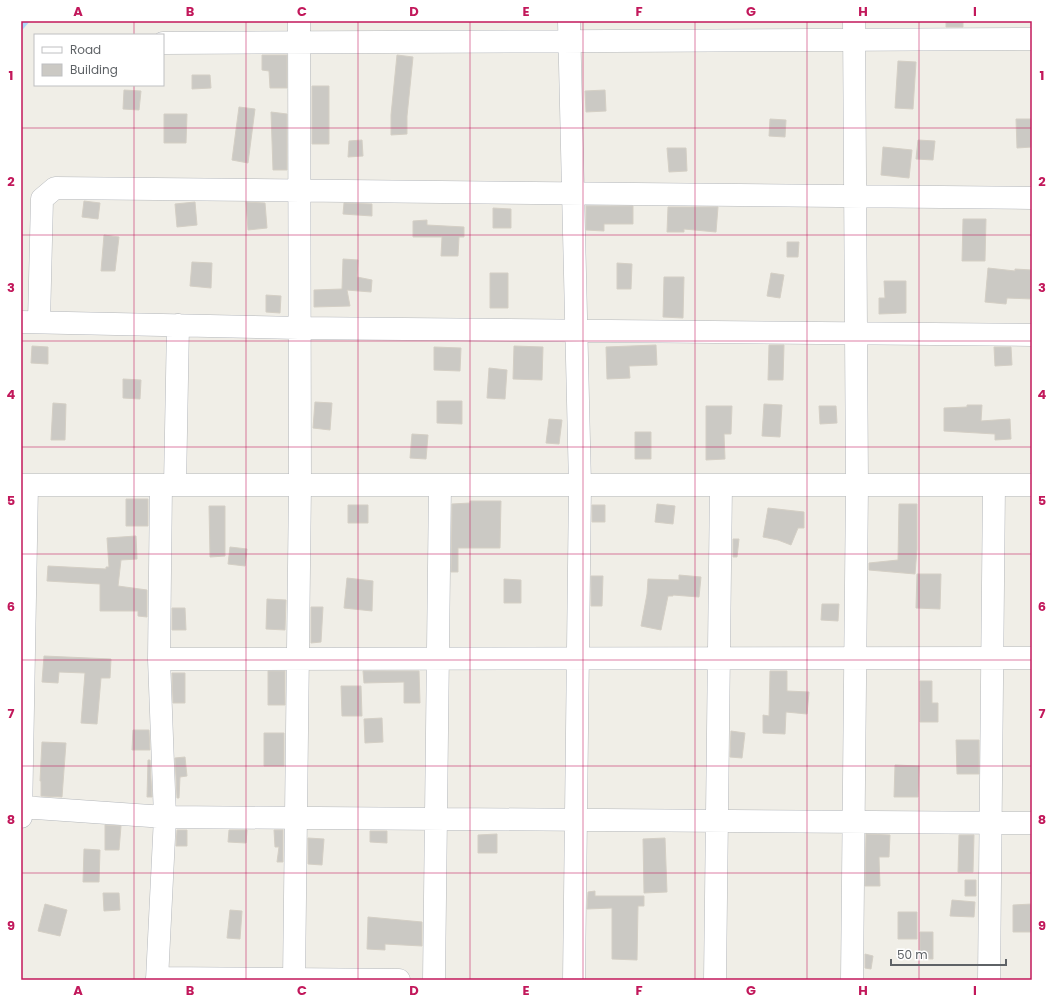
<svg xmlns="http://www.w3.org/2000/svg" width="1053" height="1001" viewBox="0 0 1053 1001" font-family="Poppins,sans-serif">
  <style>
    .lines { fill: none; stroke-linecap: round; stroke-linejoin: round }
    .stream { stroke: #acdafb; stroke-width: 4.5 }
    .building { fill: #cbc9c4; stroke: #d4cfc5 }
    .minor-casing { stroke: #b4b7bb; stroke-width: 23 }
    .minor { stroke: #fff; stroke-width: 22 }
    .grid { fill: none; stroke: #c2185b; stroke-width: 1; stroke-opacity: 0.55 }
    .neatline { fill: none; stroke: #c2185b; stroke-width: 1.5 }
    .grid-label { font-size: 13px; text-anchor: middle; font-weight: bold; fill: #c2185b }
  </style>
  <rect width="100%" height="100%" fill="#f0eee7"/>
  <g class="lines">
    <path class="stream" d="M21,28l6,-7"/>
  </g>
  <path class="building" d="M946,21l17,1v5h-17z
    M262,55h25v33h-17l-1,-17 -7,-1z
    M397,55l16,2 -6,59v18l-16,1v-20z
    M898,61l18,1 -3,47 -18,-1z
    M192,75h18l1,13 -19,1z
    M312,86h17v58h-17z
    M124,90l17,1 -2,19 -16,-1z
    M605,90l1,21 -20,1 -1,-21z
    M239,107l16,2 -7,54 -16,-3z
    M271,112l16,2v56h-14z
    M164,114h23l-1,29h-22z
    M770,119l16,1 -1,17 -16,-1z
    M1016,119h16v28l-15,1z
    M362,140l1,16 -15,1 1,-16z
    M918,140l17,1 -2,19 -17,-1z
    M883,147l29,3 -3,28 -28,-3z
    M667,148h19l1,23 -18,1z
    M84,201l16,2 -2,16 -16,-2z
    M195,202l2,23 -20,2 -2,-23z
    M246,202l19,1 2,25 -19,2z
    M344,203l28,1v12l-29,-2z
    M586,206h47v18h-29v7l-18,-1z
    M668,207h50l-2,25 -32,-3v3h-17z
    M493,208l18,1v19h-18z
    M963,219h23l-1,42h-23z
    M427,220v5l37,2v10h-5l-1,19h-17l1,-19h-29v-16z
    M104,235l15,2 -4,34h-14z
    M787,242h12l-1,15h-11z
    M343,259l15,1 -1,17 15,3 -1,12 -24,-2 3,16 -36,1v-17l28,-1z
    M192,262l20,1 -1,25 -21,-2z
    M617,263l15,1 -1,25h-14z
    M988,268l27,3v-2l17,1v29l-25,-1 -1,6 -21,-2z
    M490,273h18v35h-18z
    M771,273l13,2 -4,23 -13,-2z
    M664,277h20l-1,41 -20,-1z
    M884,281h22v32l-27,1v-16h6z
    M266,295l15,1 -1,17 -14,-1z
    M656,345l1,20 -28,1 1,12 -23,1 -1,-32z
    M769,345h15l-1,35h-15z
    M32,346l16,1v17l-17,-1z
    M514,346l29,1 -1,33 -29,-1z
    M434,347l27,1 -1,23 -26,-1z
    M994,347h17l1,18 -17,1z
    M489,368l18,2 -2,29 -18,-1z
    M123,379l18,1 -1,19 -17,-1z
    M437,401h25v23l-25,-1z
    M315,402l17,1 -2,27 -17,-2z
    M53,403l13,1 -1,36h-14z
    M764,404l18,1 -2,32 -18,-1z
    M967,405h15l-1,16 29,-2 1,20 -16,1v-6l-51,-3v-23l23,-1z
    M706,406h26l-1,28h-7l1,25 -19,1z
    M819,406h17l1,17 -17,1z
    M549,419l13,1 -3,24 -13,-1z
    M635,432h16v27h-16z
    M412,434l16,1 -2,24 -16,-1z
    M126,499h22v27h-22z
    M470,501h31l-1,47h-42v24h-7l1,-68 18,-1z
    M657,504l18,2 -2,18 -18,-2z
    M899,504h18v45l-2,25 -46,-4v-7l29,-3z
    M348,505h20v18h-20z
    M592,505h13v17h-13z
    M209,506h16v50l-15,1z
    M768,508l36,4v16h-6l-7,17 -13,-5 -15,-3z
    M136,536l1,23 -16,1 -3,26 29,4v27l-9,-1v-5h-38v-27l-53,-3 1,-15 58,3v-2h3l-2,-29z
    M733,539h6l-2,18h-4z
    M230,547l17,2 -2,17 -17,-2z
    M917,574h24l-1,35 -24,-1z
    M679,575l22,2 -2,20 -26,-2v1h-5l-7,34 -20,-4 6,-32 1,-15 31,1z
    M591,576h12l-1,30h-11z
    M347,578l26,3 -1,30 -28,-3z
    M504,579l17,1v23h-17z
    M267,599l19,1 -1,30 -19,-1z
    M822,604h17l-1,17 -17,-1z
    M311,607h12l-2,35 -10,1z
    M172,608h13l1,22h-14z
    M44,656l67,3 -1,19h-9l-4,46 -16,-1 4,-50 -26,-1 -1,11 -16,-1z
    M268,671h17v34h-17z
    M363,671h56l1,32h-16v-21l-40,1z
    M770,671h17v20l22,1 -2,22 -21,-2 -1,22 -22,-1v-18l6,1z
    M172,673h13v30h-12z
    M920,681h12v22h6v19h-18z
    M341,686h20l1,30h-20z
    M382,718l1,24 -18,1 -1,-24z
    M133,730h16l1,20h-18z
    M731,731l14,2 -3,25 -12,-1z
    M264,733h20v33h-20z
    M956,740h23v34h-22z
    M42,742l24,1 -4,54 -21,-1v-15h-1z
    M185,757l2,19 -7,1 -1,21h-2l-2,-40z
    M148,760h2l2,37h-5z
    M895,765l24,1 -1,31h-24z
    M105,825l16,1 -2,24h-14z
    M177,830h10v16h-11z
    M229,830h18l-1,13 -18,-1z
    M274,830h9v32h-6l2,-15h-4z
    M370,831h17v12l-17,-1z
    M497,834v19h-19v-18z
    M866,834l24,1 -1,22h-10l1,29h-15z
    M959,835h15l-1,37h-15z
    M308,838l16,1 -2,26 -14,-1z
    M665,838l2,54 -23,1 -1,-54z
    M84,849l16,1 -1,32h-16z
    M965,880h11v16h-11z
    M595,891v5h49v10h-6l-1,54 -25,-1v-51l-25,1 1,-17z
    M103,893h16l1,17 -16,1z
    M952,900l23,2 -1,15 -24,-1z
    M45,904l22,6 -7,26 -22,-5z
    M1032,904v28h-19v-27z
    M230,910l12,1 -2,28 -13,-1z
    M898,912h19v27h-19z
    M368,917l54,5v24l-37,-2v6l-18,-1z
    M920,932h13v27h-13z
    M865,954l8,2 -2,13 -6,-1z"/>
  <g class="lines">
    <defs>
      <path id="minor" d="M569,21l11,464 -6,495
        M163,43l869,-4
        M21,322l278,6 733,7
        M39,322l3,-123 13,-11 977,10
        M21,485h1011
        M175,485l3,-160
        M159,659l873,-1
        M21,807l144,10 867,6
        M21,817l6,-332
        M157,978l242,2
        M157,980l8,-163 -6,-158 2,-174
        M294,980l6,-495 -1,-464
        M434,980l6,-495
        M715,980l6,-495
        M852,980l5,-495 -3,-464
        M989,980l5,-495"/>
    </defs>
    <use href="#minor" class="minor-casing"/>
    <use href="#minor" class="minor"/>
  </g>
  <path class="grid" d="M134,21v14M246,21v959M358,21v959M470,21v959M583,21v959M695,21v959M807,21v959M919,21v959M134,85v895M21,128h1011M21,235h1011M21,341h1011M21,447h1011M21,554h1011M21,660h1011M21,766h1011M21,873h1011"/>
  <rect width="1053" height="1001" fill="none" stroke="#ffffff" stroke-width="44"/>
  <rect x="34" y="34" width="130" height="52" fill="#ffffff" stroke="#bfc0c2"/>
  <rect x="42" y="47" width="20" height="6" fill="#ffffff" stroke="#bfc0c2"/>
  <text x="70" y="54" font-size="12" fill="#5e6266">Road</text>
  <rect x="42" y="64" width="20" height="12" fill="#cbc9c4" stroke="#bfc0c2"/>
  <text x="70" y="74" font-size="12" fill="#5e6266">Building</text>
  <path d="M891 959v6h115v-6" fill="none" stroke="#5e6266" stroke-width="2"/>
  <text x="897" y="959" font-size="12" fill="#5e6266" stroke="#ffffff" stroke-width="3" paint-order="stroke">50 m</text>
  <rect x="22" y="22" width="1009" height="957" class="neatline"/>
  <g class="grid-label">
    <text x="78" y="16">A</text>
    <text x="190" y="16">B</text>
    <text x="302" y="16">C</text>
    <text x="414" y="16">D</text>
    <text x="526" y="16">E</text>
    <text x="639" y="16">F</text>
    <text x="751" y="16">G</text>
    <text x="863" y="16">H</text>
    <text x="975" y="16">I</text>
    <text x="11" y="80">1</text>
    <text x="1042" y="80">1</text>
    <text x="11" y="186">2</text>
    <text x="1042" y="186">2</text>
    <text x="11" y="292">3</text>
    <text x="1042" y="292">3</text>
    <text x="11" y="399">4</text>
    <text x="1042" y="399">4</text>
    <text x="11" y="505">5</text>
    <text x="1042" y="505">5</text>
    <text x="11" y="611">6</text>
    <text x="1042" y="611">6</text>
    <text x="11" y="718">7</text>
    <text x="1042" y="718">7</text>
    <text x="11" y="824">8</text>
    <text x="1042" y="824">8</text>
    <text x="11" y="930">9</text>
    <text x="1042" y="930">9</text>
    <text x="78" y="995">A</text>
    <text x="190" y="995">B</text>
    <text x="302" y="995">C</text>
    <text x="414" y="995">D</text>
    <text x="526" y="995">E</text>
    <text x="639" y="995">F</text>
    <text x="751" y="995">G</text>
    <text x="863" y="995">H</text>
    <text x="975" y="995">I</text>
  </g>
</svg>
